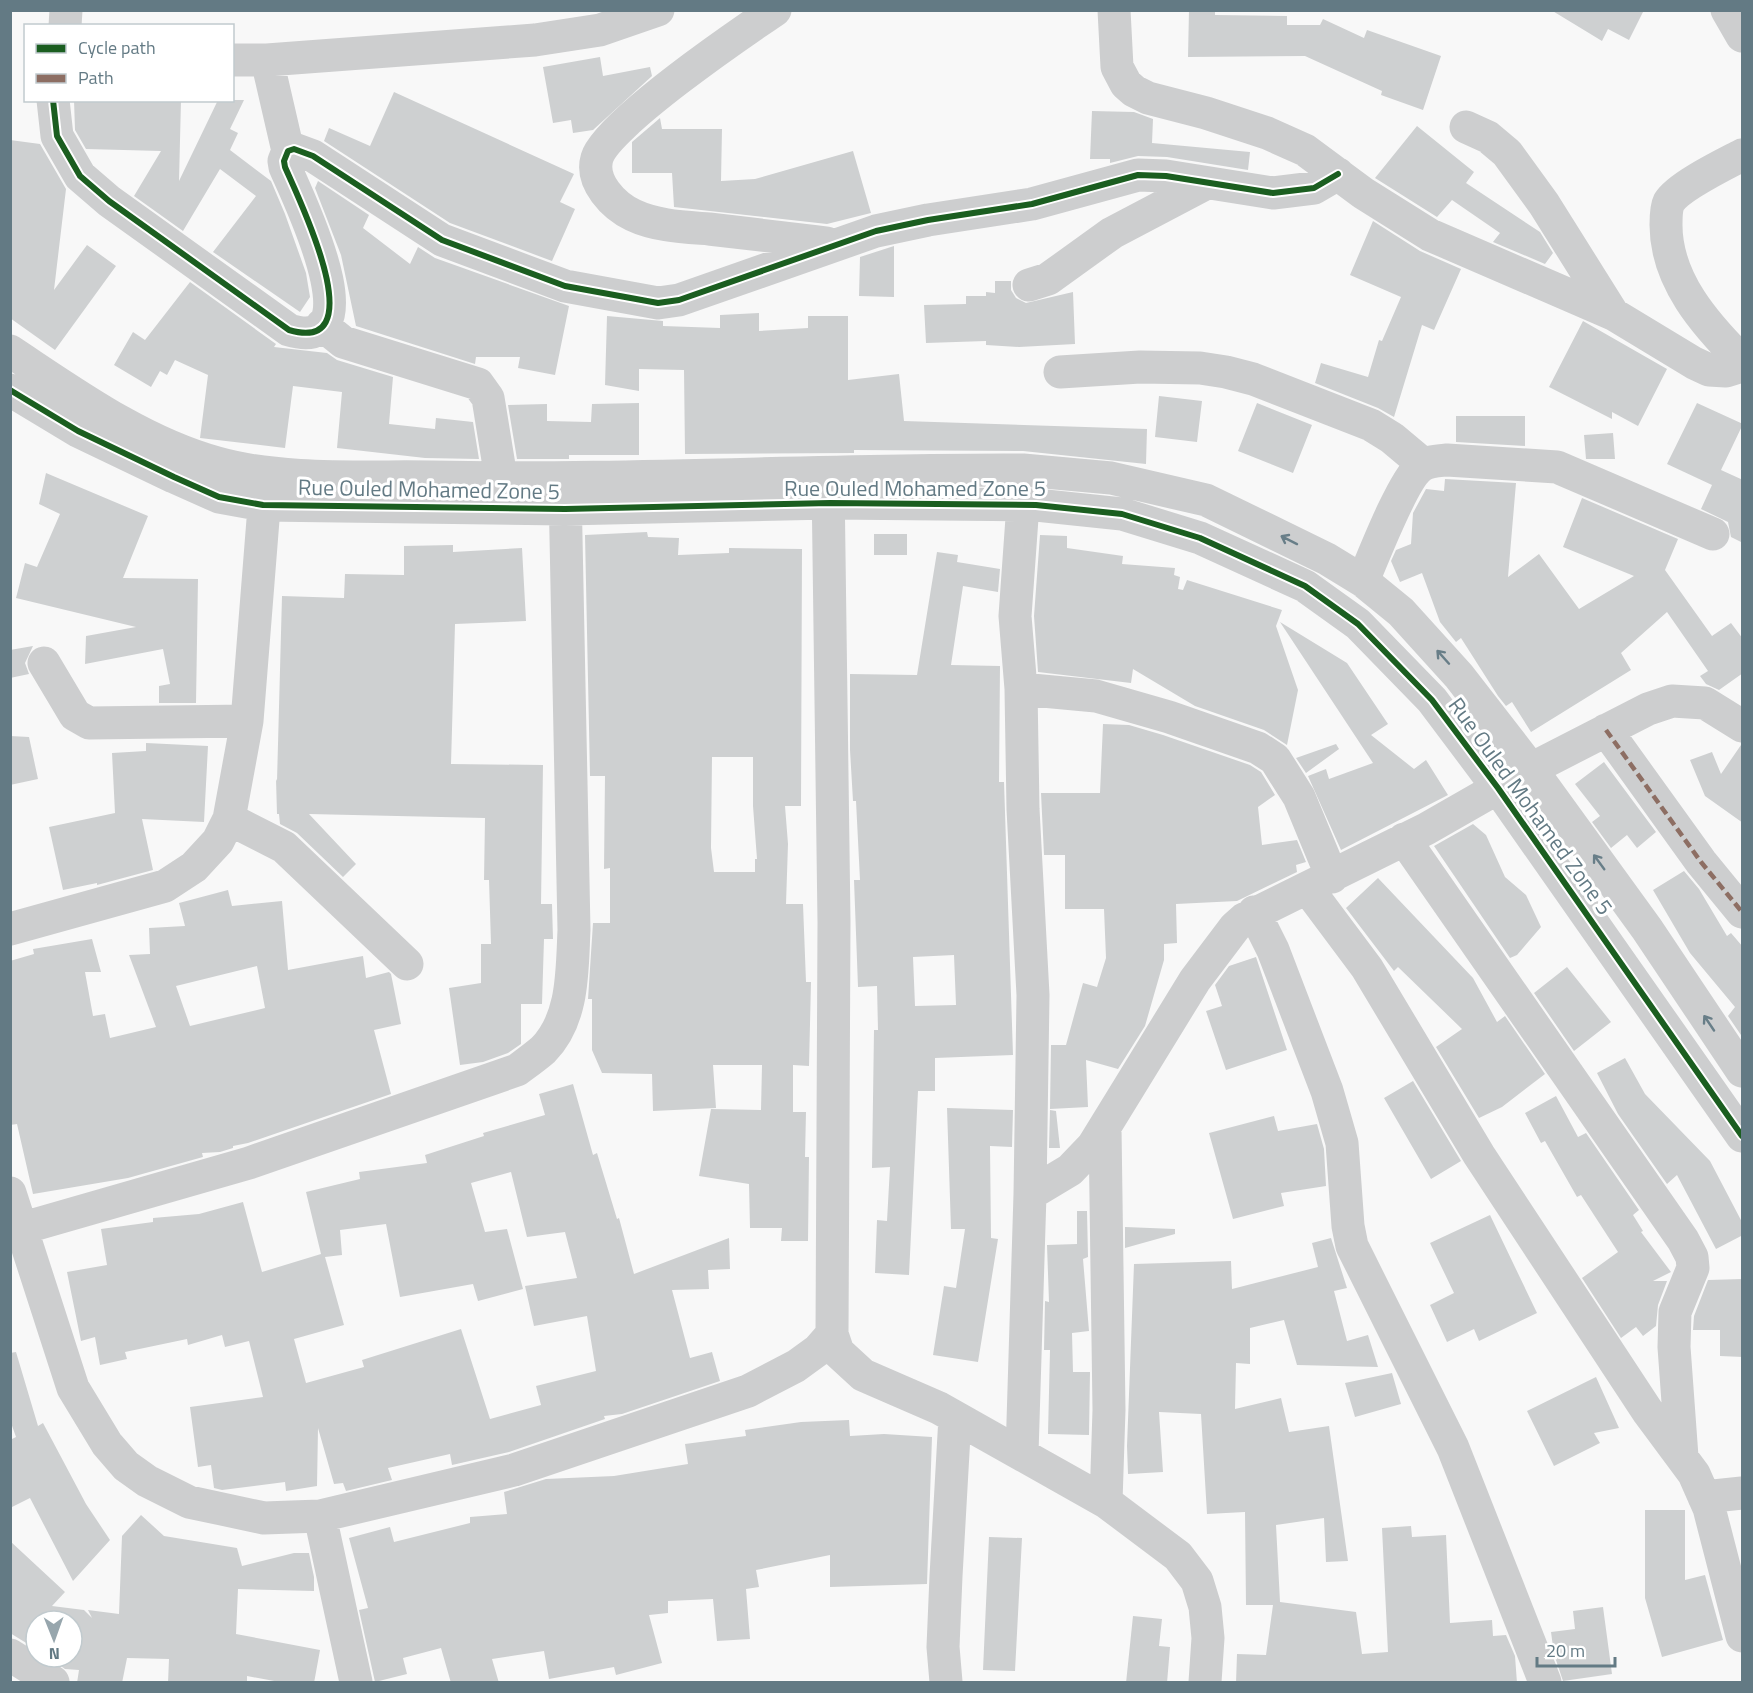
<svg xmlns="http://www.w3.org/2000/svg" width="1753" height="1693" viewBox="0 0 1753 1693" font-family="'Titillium Web',sans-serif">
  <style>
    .building { fill: #ced0d1; fill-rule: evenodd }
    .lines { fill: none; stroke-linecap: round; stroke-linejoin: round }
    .minor { stroke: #cdcecf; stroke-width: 33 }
    .quiet { stroke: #8d6e63; stroke-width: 4.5; stroke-dasharray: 9 4.5; stroke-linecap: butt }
    .cycleway-casing { stroke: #fff; stroke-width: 10 }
    .cycleway { stroke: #1b5e20; stroke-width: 6 }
    .oneway { stroke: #687e88 }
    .labels { text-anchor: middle; stroke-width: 6; stroke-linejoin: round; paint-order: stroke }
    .street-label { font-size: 22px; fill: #637a84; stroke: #fff }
  </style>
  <rect width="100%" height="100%" fill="#f8f8f8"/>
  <path class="building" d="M1189,10h26v5l72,1v9h33l3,-6 41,19 3,-8 74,26 -18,54 -42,-15 1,-4 -77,-35 -117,1z
    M1551,10h93l-15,30 -21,-11 -6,12z
    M600,57l3,19 47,-9 2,9 -59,54 -20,3 -2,-13 -18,3 -10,-56z
    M394,92l180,82 -14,28 15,7 -23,52 -102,-38 -126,-82 5,-13 41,18z
    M74,100h107l-2,81 39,-81h26l-14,29 8,4 -8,17 41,31 14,33 21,59 4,24 -10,15 -87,-60 43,-56 -36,-27 -37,62 -49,-35 27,-45 -75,-2 -11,-19z
    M1092,111l42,1 19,7 -1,24 98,9 -2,18 -81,-13 -29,-1 -28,7v-4h-20z
    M660,118l2,11h60l-1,52 34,-2 98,-28 18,62 -44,11 -153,-17 -2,-34h-40v-31z
    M1417,126l57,46 -8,11 74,49 13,21 -8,11 -52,-22 7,-9 -48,-33 -15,17 -62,-39z
    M10,140l30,4 26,45 -12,101 33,-45 29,21 -61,84 -45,-32z
    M318,181l51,34 -6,13 47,36 8,-17 17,11 134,48 -14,69 -37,-7 2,-11h-44l-1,7 -119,-38 -15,-71 -26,-67z
    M1373,221l47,30 41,18 -27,61 -12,-5 -28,92 -16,-9 -63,-25 6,-20 47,14 11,-37 3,1 19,-44 -51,-22z
    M894,246v51l-35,-1 1,-39z
    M995,281h16v9l5,8 10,5 47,-11 2,52 -56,3 -33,-2v-4l-60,2 -2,-38 42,-1v-8h20v-4l9,1z
    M190,282l86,62 -2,3 53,6 10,7 56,17 -4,47 46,5 1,-11 37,4 6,37 -54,-1 -88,-10 5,-56 -49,-6 -8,62 -85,-10 8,-63 -33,-15 -8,15 -7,-4 -9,16 -37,-22 19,-33 12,8z
    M759,313v18l49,-3v-12h40v64l51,-6 5,47 243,8 -1,35 -123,-13 -169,-1v3l-169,1 -1,-84 -45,-1v22l-34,-6 2,-69 56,5v5l57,2v-13z
    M1583,321l84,48 -29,57 -26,-14v7l-63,-32z
    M1159,396l43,5 -5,41 -42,-5z
    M639,403v52h-70v4h-52l-9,-54 39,-1v17l44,1 1,-18z
    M1257,403l55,22 -19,48 -55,-22z
    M1697,403l46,21 -22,46 22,10v63l-12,-6 -3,-15 -27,-13 11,-24 -45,-21z
    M1456,416h69v30l-69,-4z
    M1613,433l2,26h-29l-2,-24z
    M46,473l102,43 -25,62 75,1 -2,124h-37v-17l11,-2 -7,-35 -78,15 1,-28 50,-9 -120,-29 9,-35 12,4 23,-53 -21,-10z
    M1445,479l71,4 -8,94 31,-23 40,55 55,-33 -71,-29 19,-49 96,41 -13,31 47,66 19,-13 12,16v34l-24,17 -13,-6 -6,-8 8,-5 -41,-59 -46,41 10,17 -100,62 -19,-30 -6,4 -8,-10 -37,-58 -5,4 -16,-20 -18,-49 -22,9 -9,-21 5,-11 15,-6 2,-31 13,-24 18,2z
    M647,532l1,5 31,1 -1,17 51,-2v-5l73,1 -1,257h-16l3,38 -2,60h17l3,78h5l-2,84 -16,-1v47h13l-1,45h4l-1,84h-27l1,-13h-32l-1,-44 -50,-8 12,-67 50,1 1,-45h-49l3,43 -63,3 -1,-37 -50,-1 -10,-23v-51h-4l5,-76h17v-55l-6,1 1,-93h-15l-5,-241zM712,757h41v49l4,53h-2v13h-41l-3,-24z
    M874,534h33v21h-33z
    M1040,535l27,1v12l56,8 -1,8 53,4 -1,7 6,2 -2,12 5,1 4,-10 95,30 -6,16 22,64 -11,55 -23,-15 -69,-24 -62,-37 -2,14 -93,-11 -4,-56z
    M453,545v7l69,-4 4,73 -71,3 -4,140 92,1 -2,139h11l1,35h-9l-2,65h-21v40l-13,9 -25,9 -23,3 -11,-77 32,-5v-39h10l-2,-64h-5l1,-62 -176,-4 47,50 -13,13 -46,-44 -17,-9 -1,-10h-2l-1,-35 1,2 5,-185 62,2 1,-24 59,1v-29z
    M937,552l21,3 -1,7 43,7 -2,23 -35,-6 -12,79 49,1 -1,116h5l9,273 -78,3v33h-17l-9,184 -34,-2 2,-53 10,1 3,-54 -18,1 2,-138h4l-1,-44 -19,1 -4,-107h6l-4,-79h-3l-3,-51v-76l67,1zM954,955l2,50 -41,1 -2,-49z
    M1280,622l67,41 41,61 -17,11 43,34 12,-9 22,35 -107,55 -33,-74 18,-7 3,10 44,-16z
    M33,646l-8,17 4,11 -19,4v-28z
    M1103,724l26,1 34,10 87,30 11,7 14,23 -17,12 4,38 35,-5 9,22 -10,3 1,7 -60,29 -61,3 1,39 -13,1v16l-19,66 -27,43 -32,-9 2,47 -38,2 1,-64h15l17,-62 14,4 9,-29 -2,-49h-39v-54h-21l-3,-62h59z
    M10,736l19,1 9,42 -28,6z
    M146,743l62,3 -4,76 -62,-3 11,51 -56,15v-2l-34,7 -14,-63 66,-14 -3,-60 34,-2z
    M1336,744l3,5 -33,24 -10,-15z
    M1741,745h2v78l-38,-27 -15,-36 22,-8 9,22z
    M1604,762l52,70 -19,16 -10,-13 -16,13 -19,-26 8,-6 -25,-32z
    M1473,824l13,11 19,42 21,18 15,32 -24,28 -7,3 -76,-112z
    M1684,871l15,18 28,47 4,-3 12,14v91l-15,-22 7,-9 -45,-54 -37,-63z
    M1378,878l95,100 24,44 8,-6 40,58 -43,33 -23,11 -43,-71 26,-18 -64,-62 -4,4 -48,-63z
    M228,890l4,16 50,-5 6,69 75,-14 3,22 23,-6 2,2 10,50 -27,6 17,64 -143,49 -15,3v2l-13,4 -18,1 1,4 -75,21 -95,16 -16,-70 -7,1v-164l24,-7 -1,-5 59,-10 9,33h-16l8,44 12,-2 5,24 46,-11 -27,-72 21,-1 -1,-26 36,-2 -6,-23zM257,966l8,42 -75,18 -14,-40z
    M1256,957l31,93 -61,20 -20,-59 16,-5 -7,-21 14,-19z
    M1567,967l44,55 -37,29 -40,-58z
    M1625,1058l20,36 65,67 33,63v11l-27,14 -39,-74 -10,9 -49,-70 -21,-41z
    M1413,1081l48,80 -30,18 -47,-81z
    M573,1084l20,71 4,-2 20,66 2,-1 15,56 95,-36 1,31 -22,1 1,19 -37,1 18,68 22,-6 8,29 -98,33 -18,2 1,3 -96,33 -57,13 -2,-11 -62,14 4,12 -46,11 -3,-8 -9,1 -16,-56 -1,58 -31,5 -1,-9 -63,8 -8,-2 -3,-23 -13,2 -8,-60 73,-10 -14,-56 -24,6 -3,-12 -34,10 -1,-6 -62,13 2,7 -27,6 -5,-28 -14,4 -14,-69 40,-7 -6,-36 52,-7v-4l46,-4 44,-12 19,70 59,-18 -15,-62 54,-13 -1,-7 68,-9 -2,-8 59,-19 -1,-3 62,-18 -6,-21zM511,1172l16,65 38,-5 12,46 -52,8 9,40 53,-10 9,55 -60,15 5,19 -51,14 -29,-90 -99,31 2,7 -58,16 -12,-44 50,-14 -19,-68 17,-2 -2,-25 46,-6 14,73 73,-13 5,17 45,-12 -16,-60 -22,3 -14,-49z
    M1556,1096l22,41 8,-4 53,77 -6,5 10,16 -2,1 30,40 -18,9h14l-9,24 -2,21 -13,10 -7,-9 -15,11 -39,-60 36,-26 -37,-57 -4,2 -32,-56 -4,2 -16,-30z
    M947,1108l66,2 -1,37 -22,-1 1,92 7,1 -20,123 -45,-7 11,-69 12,2 9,-59h-14z
    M1050,1110l6,1 4,37h-11z
    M1274,1116l4,15 39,-7 7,25 2,37 -45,7 3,13 -51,13 -24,-86z
    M1077,1211h10l1,46 -5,2 6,72 -17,2 1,39h17l-1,63 -41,-1 2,-84h-6l1,-49 4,1 -2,-57 30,-1z
    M1490,1215l47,98 -58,28 -5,-12 -27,13 -17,-37 24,-12 -24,-50z
    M1125,1227l50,2v5l-50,14z
    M1331,1238l16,50 -13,3 13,50 21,-6 10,32 -81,-2 -13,-45 -34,8v36l-14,-1 -1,46 46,-11 8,34 40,-6 19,135 -22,1 -2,-44 -48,7 4,77 76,10 6,42 26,-2 -6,-124 29,-2 1,11 34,-2 4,88 42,-3 1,16 13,-1 9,21 2,27h-281l1,-29 29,1 7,-50h-27l-1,-93 -38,2 -6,-100 -42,-2 4,60 -35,2 -1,-28 7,-182 97,-3 1,28 86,-22 -6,-24z
    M1743,1279v78l-23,-1v-26h-27l1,-14 14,-36z
    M16,1352l22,74 5,-3 43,81 24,36 -37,41 -43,-83 -20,10v-68l6,-3 -6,-17v-67z
    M1392,1373l9,31 -46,13 -10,-34z
    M1596,1377l23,51 -25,5 6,10 -46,23 -27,-55z
    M849,1420l1,16 34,-2 48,3 -5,147 -97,3v-32l-74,15 3,17 -13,2 4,50 -33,2 -4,-42 -45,2v12l-19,2 13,48 -46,12 -2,-8 -65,12 -5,-28 -52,8 7,24h-48l-10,-35 -38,10 4,16 -32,8 -16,-72 9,-2 -19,-70 41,-11 4,15 76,-19v-6l37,-3 -3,-22 42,-13 68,-3 74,-12 -3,-20 61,-8 -1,-6 56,-8z
    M1645,1510h40v70l20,-5 18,65 -61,17 -17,-59z
    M141,1515l23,21 73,12 5,18 52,-13h15l5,24v14l-76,-2 -2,45 84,16 -6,33h-29l-38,-7v7h-79l1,-24 -42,-1 -5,25h-45l2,-13 -14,-1 -17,-12h24v-36h-36v28l-26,-16v-92l55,51 -13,14 32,4 8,8 -4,-8 31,4 3,-78z
    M989,1537l33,1 -7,133 -32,-1z
    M1603,1607l9,67 -49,7 -9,-27 -3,-22 24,-3 -2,-18z
    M1133,1616l29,3 -3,27 11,1 -3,36h-41z"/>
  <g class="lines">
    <path class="minor" d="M775,10c-34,23 -169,115 -178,148 -7,24 17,48 36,57 23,11 51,12 76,14 40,5 79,9 118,14
      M1114,10l3,57 9,17 8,7 14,7 58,15 61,20 38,17 58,43 67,42 183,79 81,49 15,7 17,1 16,-5
      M1727,10l15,26
      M65,26l1,-16
      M232,60h35l268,-20 65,-10 58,-20
      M267,60l21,91
      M53,100l4,36 23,40 29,25 180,129c88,26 7,-137 -4,-163l-1,-6 4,-10 6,-2 19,7 129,84 123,46 93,17 21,-3 197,-69 52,-11 104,-16 106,-29 28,1 107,17 41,-5 24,-14
      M1466,127l22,10 19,16 37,51 69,110
      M1742,155c-17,9 -63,31 -73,47 -3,6 -3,16 -3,23 0,55 39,99 76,136
      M1029,285l19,-6 64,-46 95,-50
      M322,325l21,17 135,42 10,14 13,80
      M10,351c65,43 131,91 207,112 63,18 148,13 214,14 198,4 395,-8 592,-7l88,8 95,22 121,59 36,22 38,31 58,64 72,93 116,160 95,142
      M1060,372l80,-5 60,1 26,4 27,7 118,46 21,13 31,26
      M10,390l68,41 96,46 45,20 44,8 302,4 265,-6 206,2 86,9 78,24 105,48 53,38 74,76 66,88 244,348
      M828,481l6,441 -2,412 6,18 25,23 76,33 167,94 72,54 19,25 8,26 3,31 -3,44
      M1363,581c10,-24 40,-101 57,-114 7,-6 18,-6 27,-7l110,7 156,67
      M44,663l31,52 14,8 158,-2
      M1021,689l75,7 73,21 89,31 17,11 24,38 33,80
      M1606,730l95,132 41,50
      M229,819l55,28 123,117
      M1404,839l279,401 9,17 1,11 -18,44 -1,35 8,110
      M1308,889l59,79 112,187 169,257 46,62 15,34 33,128
      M1254,912l19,38 54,141 15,52 6,83 4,20 101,202 92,234
      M10,929l155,-43 29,-19 24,-26 11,-22 18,-98 19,-239
      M1105,1128l4,282 -3,92
      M10,1193l63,195 34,56 19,22 21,15 42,21 75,16 56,-2 194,-46 234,-79 48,-25 22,-16 14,-16
      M1030,1194l40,-24 23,-24 102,-166 40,-53 9,-8 182,-90 105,-60 117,-60 24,-8 33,2 37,23
      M23,1228l226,-65 268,-93c8,-6 18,-13 26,-20 31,-31 29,-80 31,-120l-9,-442
      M1022,1454l8,-260 3,-199 -10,-186 -2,-120 -6,-73 8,-112
      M1704,1497l38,-4
      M320,1516l36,166
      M10,1655l43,27
      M946,1682l-3,-35 3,-71 9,-159"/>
    <path class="quiet" d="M1606,730l95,132 41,50"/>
    <defs>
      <path id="cycleway" d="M53,100l4,36 23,40 29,25 180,129c88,26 7,-137 -4,-163l-1,-6 4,-10 6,-2 19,7 129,84 123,46 93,17 21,-3 197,-69 52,-11 104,-16 106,-29 28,1 107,17 41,-5 24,-14
        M10,390l68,41 96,46 45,20 44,8 302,4 265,-6 206,2 86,9 78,24 105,48 53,38 74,76 66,88 244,348"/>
    </defs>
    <use href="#cycleway" class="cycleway-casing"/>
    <use href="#cycleway" class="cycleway"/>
  </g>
  <defs><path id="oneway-shaft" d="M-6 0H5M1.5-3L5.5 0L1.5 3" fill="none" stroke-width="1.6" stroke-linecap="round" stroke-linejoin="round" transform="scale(1.5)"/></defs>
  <g class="oneway">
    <use href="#oneway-shaft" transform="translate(1289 540) rotate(-153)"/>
    <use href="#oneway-shaft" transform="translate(1443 657) rotate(-132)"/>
    <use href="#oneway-shaft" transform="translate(1599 862) rotate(-126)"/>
    <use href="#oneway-shaft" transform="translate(1709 1023) rotate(-124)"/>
  </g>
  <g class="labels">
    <g class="street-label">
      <text x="915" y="496">Rue Ouled Mohamed Zone 5</text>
      <text transform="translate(429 489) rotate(1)" y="8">Rue Ouled Mohamed Zone 5</text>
      <text transform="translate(1531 806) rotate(54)" y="8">Rue Ouled Mohamed Zone 5</text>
    </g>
  </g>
  <rect width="1753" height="1693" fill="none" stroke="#637a84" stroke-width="24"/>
  <rect x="24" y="24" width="210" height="78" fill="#ffffff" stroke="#c1cace" stroke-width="1.5"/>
  <rect x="36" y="44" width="30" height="9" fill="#1b5e20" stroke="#c1cace" stroke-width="1.5"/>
  <text x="78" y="54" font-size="18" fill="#637a84">Cycle path</text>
  <rect x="36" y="74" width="30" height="9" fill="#8d6e63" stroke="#c1cace" stroke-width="1.5"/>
  <text x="78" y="84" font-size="18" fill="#637a84">Path</text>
  <g transform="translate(54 1639) rotate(179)"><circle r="28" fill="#ffffff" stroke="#c1cace" stroke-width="1.5"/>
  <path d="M0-4.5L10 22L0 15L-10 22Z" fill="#97a6ad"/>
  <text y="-9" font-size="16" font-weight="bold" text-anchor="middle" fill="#637a84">N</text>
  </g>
  <path d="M1537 1657v9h78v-9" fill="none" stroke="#637a84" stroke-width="3"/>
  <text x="1546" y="1657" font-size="18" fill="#637a84" stroke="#ffffff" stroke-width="4.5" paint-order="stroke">20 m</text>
</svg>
